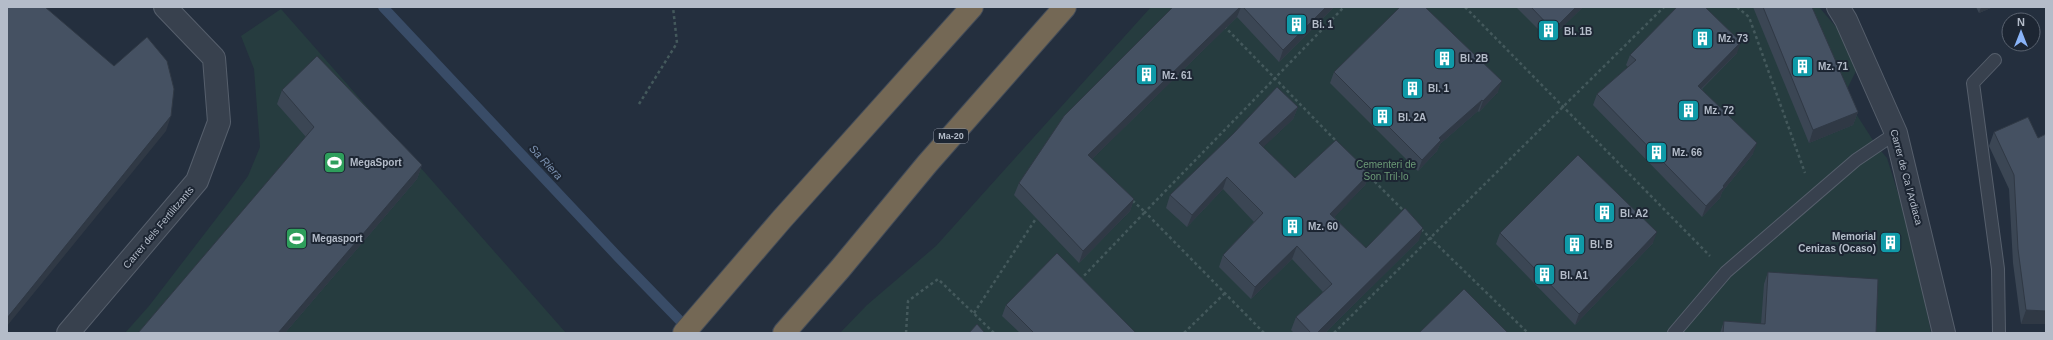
<svg xmlns="http://www.w3.org/2000/svg" width="2053" height="340" viewBox="0 0 2053 340" font-family="Arial,sans-serif">
  <style>
    .green { fill: #263c3f }
    .lines { fill: none; stroke-linecap: round; stroke-linejoin: round }
    .stream { stroke: #394c67; stroke-width: 10 }
    .service-casing { stroke: #565f6c; stroke-width: 14 }
    .minor-casing { stroke: #565f6c; stroke-width: 24 }
    .motorway-casing { stroke: #434c59; stroke-width: 24 }
    .path { stroke: #44595c; stroke-width: 2.5; stroke-dasharray: 3 3; stroke-linecap: butt }
    .service { stroke: #38414e; stroke-width: 12 }
    .minor { stroke: #38414e; stroke-width: 22 }
    .motorway { stroke: #746855; stroke-width: 22 }
    .wall { fill: #3b4654 }
    .shaded-wall { fill: #303945 }
    .building { fill: #455162; stroke: #303945 }
    .labels { text-anchor: middle; stroke-width: 4; stroke-linejoin: round; paint-order: stroke }
    .shield { fill: #1d2633; stroke: #878f9c; stroke-width: 1 }
    .shield-label { font-size: 9px; font-weight: bold; fill: #b4bcc9 }
    .poi-label { font-size: 10px; font-weight: bold; fill: #b4bcc9; stroke: #1d2633; text-anchor: start }
    .park-label { font-size: 10px; fill: #6b9a76; stroke: #1d2633 }
    .street-label { font-size: 10px; fill: #b4bcc9; stroke: #1d2633 }
    .water-label { font-size: 11px; font-style: italic; fill: #7c92b1; stroke: #1d2633 }
  </style>
  <rect width="100%" height="100%" fill="#242f3e"/>
  <path class="green" d="M1151,7h668l18,21 21,39 -14,28 32,50 11,13 28,90 16,85h-1091l27,-28 69,-59z
    M281,9l285,324h-441l24,-27 80,-104 19,-26 12,-29 -6,-78 -13,-33z"/>
  <g class="lines">
    <path class="stream" d="M383,7l236,251 70,72"/>
    <defs>
      <path id="service" d="M1995,60l-22,23 25,186 1,64
        M1674,333l52,-61 130,-112 40,-27"/>
      <path id="minor" d="M1838,7l8,13 50,113 48,200
        M68,333l129,-152 22,-59 -5,-64 -49,-51"/>
      <path id="motorway" d="M684,333l98,-114 190,-212
        M784,333l56,-64 87,-105 138,-157"/>
    </defs>
    <use href="#service" class="service-casing"/>
    <use href="#minor" class="minor-casing"/>
    <use href="#motorway" class="motorway-casing"/>
    <path class="path" d="M1465,7l245,249
      M1737,7l12,10 56,156
      M1224,26l113,116
      M639,104l38,-61 -4,-36
      M1366,173l39,39
      M1421,229l107,104
      M1080,280l65,-68 -13,-12
      M974,313l63,-96
      M906,333l2,-32 30,-22 56,54
      M1184,333l41,-40
      M1264,333l-119,-121 199,-205
      M1334,333l330,-326"/>
    <use href="#service" class="service"/>
    <use href="#minor" class="minor"/>
    <use href="#motorway" class="motorway"/>
  </g>
  <path class="wall" d="M1173,7h161l-55,55 -42,-45 -145,142 42,40 -4,12 -51,52 -65,-68 5,-12z
    M1516,7h67l-34,33z
    M1753,7h59l46,105 -5,13 -44,18z
    M1976,7h17l-14,6z
    M1737,53l-35,36 51,65 -31,38 -2,6 -18,19 -109,-112 4,-11 31,-27 -2,-2 4,-10z
    M1334,72l164,20 -19,20 -1,-1 -38,33 -3,7 -19,20 -88,-88z
    M282,90l140,75 -5,14 -132,154h-147l168,-196 -29,-33z
    M1298,107l-5,12 -30,28 32,31 75,-5 -5,12 -31,32 32,31 53,-8 -94,93h-31l-3,-3 5,-13 27,-25 -31,-33 -41,40 -32,-32 4,-12 31,-33 -31,-33 -36,38 -21,-19 4,-13z
    M1994,132l44,6 8,-4v190h-25l-8,-61 -4,-74 -20,-43z
    M1500,233l153,10 -78,82 -79,-81z
    M1768,272l108,61h-156l4,-12 37,3 3,-40z
    M1006,305l130,28h-116l-18,-17z"/>
  <path class="shaded-wall" d="M1240,7h1l-4,10 -153,150 4,-12z
    M1326,7h8l-55,55 4,-12z
    M1576,7h7l-34,33 4,-10z
    M1981,7h12l-14,6z
    M1741,42l-4,11 -43,43 4,-10z
    M1502,81l-4,11 -19,20 4,-11z
    M1482,100l-4,11 -38,33 -3,7 -19,20 4,-11 17,-22z
    M1298,107l-5,12 -39,37 5,-13z
    M1858,112l-5,13 -44,18 4,-13z
    M171,116l-5,15 -159,195v-8z
    M1757,143l-4,11 -31,38 -2,6 -18,19 4,-11z
    M422,165l-5,14 -132,154h-7z
    M1370,173l-5,12 -39,41 4,-12z
    M1227,177l-4,12 -36,38 5,-12z
    M1134,199l-4,12 -51,52 4,-12z
    M1423,228l-4,12 -94,93h-8z
    M1657,232l-4,11 -78,82 4,-11z
    M1297,246l-5,13 -41,40 4,-12z
    M2026,310l20,1v13h-25z"/>
  <path class="building" d="M7,7h38l69,59 33,-29 20,24 7,28 -3,27 -164,202z
    M1173,7h67l-152,148 46,44 -51,52 -64,-68 45,-67z
    M1243,7h83l-43,43z
    M1400,7h25l77,74 -19,20 -1,-1 -43,38 2,2 -19,20 -88,-88z
    M1531,7h45l-23,23z
    M1677,7h28l36,35 -43,44 59,57 -34,43 1,1 -18,19 -109,-112 39,-34 -6,-5z
    M1763,7h49l46,105 -45,18z
    M317,56l105,109 -144,168h-140l176,-206 -32,-37z
    M1277,87l21,20 -39,36 36,35 41,-38 34,33 -40,41 36,34 39,-40 18,20 -106,105h-6l-15,-16 36,-33 -35,-38 -42,41 -32,-32 40,-42 -36,-36 -35,38 -22,-20 63,-61z
    M2028,117l10,21 8,-4v177l-20,-1 -8,-61 -4,-74 -20,-43z
    M1578,155l79,77 -78,82 -79,-81z
    M1057,253l79,80h-102l-28,-28z
    M1768,272l110,7 -2,54h-153l1,-12 41,3z
    M1464,289l44,44h-89z
    M977,324l8,9h-16z"/>
  <defs>
    <symbol id="building-square" viewBox="-11 -11 22 22"><rect x="-9" y="-9" width="18" height="18" rx="4" fill="#0f9aa8" stroke="#1d2633"/><path d="M-4-6H4V6H1V3H-1V6H-4ZM-2.5-4.3h1.7v1.8h-1.7ZM.8-4.3h1.7v1.8H.8ZM-2.5-1h1.7V.8h-1.7ZM.8-1h1.7V.8H.8Z" fill="#fff"/></symbol>
    <symbol id="stadium-square" viewBox="-11 -11 22 22"><rect x="-9" y="-9" width="18" height="18" rx="4" fill="#2e9e5b" stroke="#1d2633"/><path d="M0-5a6.5 5 0 1 0 0 10a6.5 5 0 1 0 0-10ZM-3.5-1.8h7v3.6h-7Z" fill="#fff"/></symbol>
  </defs>
  <g fill-rule="evenodd">
    <use href="#building-square" x="1284" y="12" width="25" height="25"/>
    <use href="#building-square" x="1536" y="18" width="25" height="25"/>
    <use href="#building-square" x="1690" y="26" width="25" height="25"/>
    <use href="#building-square" x="1432" y="46" width="25" height="25"/>
    <use href="#building-square" x="1790" y="54" width="25" height="25"/>
    <use href="#building-square" x="1134" y="62" width="25" height="25"/>
    <use href="#building-square" x="1400" y="76" width="25" height="25"/>
    <use href="#building-square" x="1676" y="98" width="25" height="25"/>
    <use href="#building-square" x="1370" y="104" width="25" height="25"/>
    <use href="#building-square" x="1644" y="140" width="25" height="25"/>
    <use href="#stadium-square" x="322" y="150" width="25" height="25"/>
    <use href="#building-square" x="1592" y="200" width="25" height="25"/>
    <use href="#building-square" x="1280" y="214" width="25" height="25"/>
    <use href="#stadium-square" x="284" y="226" width="25" height="25"/>
    <use href="#building-square" x="1878" y="230" width="25" height="25"/>
    <use href="#building-square" x="1562" y="232" width="25" height="25"/>
    <use href="#building-square" x="1532" y="262" width="25" height="25"/>
  </g>
  <g class="labels">
    <rect class="shield" x="934" y="129" width="34" height="14" rx="3"/>
    <g class="shield-label">
      <text x="951" y="139">Ma-20</text>
    </g>
    <g class="poi-label">
      <text x="1312" y="28">Bi. 1</text>
      <text x="1564" y="35">Bl. 1B</text>
      <text x="1718" y="42">Mz. 73</text>
      <text x="1460" y="62">Bl. 2B</text>
      <text x="1818" y="70">Mz. 71</text>
      <text x="1162" y="79">Mz. 61</text>
      <text x="1428" y="92">Bl. 1</text>
      <text x="1704" y="114">Mz. 72</text>
      <text x="1398" y="121">Bl. 2A</text>
      <text x="1672" y="156">Mz. 66</text>
      <text x="350" y="166">MegaSport</text>
      <text x="1620" y="217">Bl. A2</text>
      <text x="1308" y="230">Mz. 60</text>
      <text x="1876" y="240" text-anchor="end">Memorial<tspan x="1876" dy="12">Cenizas (Ocaso)</tspan></text>
      <text x="312" y="242">Megasport</text>
      <text x="1590" y="248">Bl. B</text>
      <text x="1560" y="279">Bl. A1</text>
    </g>
    <g class="park-label">
      <text x="1386" y="168">Cementeri de<tspan x="1386" dy="12">Son Tril·lo</tspan></text>
    </g>
    <g class="street-label">
      <text transform="translate(1907 177) rotate(75)" y="4">Carrer de Ca l'Ardiaca</text>
      <text transform="translate(158 227) rotate(-50)" y="4">Carrer dels Fertilitzants</text>
    </g>
    <g class="water-label">
      <text transform="translate(546 162) rotate(47)" y="4">Sa Riera</text>
    </g>
  </g>
  <rect width="2053" height="340" fill="none" stroke="#b4bcc9" stroke-width="16"/>
  <g transform="translate(2021 32)"><circle r="19" fill="#1d2633" stroke="#59626f"/>
  <path d="M0-3L7 15L0 10L-7 15Z" fill="#8ab4f8"/>
  <text y="-6" font-size="11" font-weight="bold" text-anchor="middle" fill="#b4bcc9">N</text>
  </g>
</svg>
